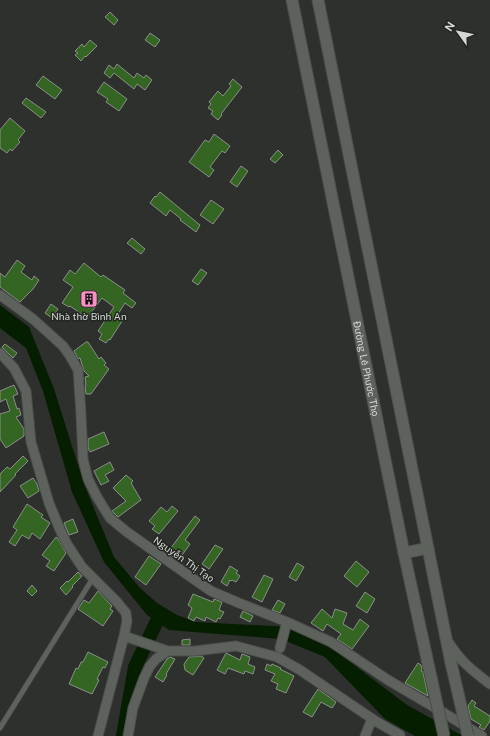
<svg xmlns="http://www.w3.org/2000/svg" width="490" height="736" viewBox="0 0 490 736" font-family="'Public Sans',sans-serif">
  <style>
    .water { fill: #051e00 }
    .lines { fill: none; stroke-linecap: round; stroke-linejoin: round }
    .river { stroke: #051e00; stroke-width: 14 }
    .building { fill: #346523; stroke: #8b8f8a }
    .service-casing { stroke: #4b4d4b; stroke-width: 6 }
    .minor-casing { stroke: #4b4d4b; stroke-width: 11 }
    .tertiary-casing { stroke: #4b4d4b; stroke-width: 13 }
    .service { stroke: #5e625d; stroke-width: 4.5 }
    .minor { stroke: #5e625d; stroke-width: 9 }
    .tertiary { stroke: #5e625d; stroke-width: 11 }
    .tertiary-bridge-casing { stroke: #4b4d4b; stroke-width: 13; stroke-linecap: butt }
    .tertiary-bridge { stroke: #5e625d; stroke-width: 11 }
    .labels { text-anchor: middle; stroke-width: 3; stroke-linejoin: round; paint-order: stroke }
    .poi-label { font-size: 10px; fill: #d5d7d5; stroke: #232722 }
    .street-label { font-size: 10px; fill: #d5d7d5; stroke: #232722 }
  </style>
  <rect width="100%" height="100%" fill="#2d302c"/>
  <path class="water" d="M0,305l29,22 25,62 30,95 30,73 26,31 17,15 20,12 19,7 93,5 44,22 74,56 56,31h-48l-30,-17 -60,-62 -44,-18 -112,-9 -22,-15 -43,-53 -32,-70 -29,-101 -17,-43 -26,-20z"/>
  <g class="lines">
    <path class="river" d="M123,736l12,-69 22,-46"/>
  </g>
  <path class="building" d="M110,12l8,8 -4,5 -9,-8z
    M150,33l10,7 -5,7 -10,-7z
    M90,40l7,6 -11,11 -1,-1 -4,5 -6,-6 3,-2 -3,-2 7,-7 2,3z
    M117,64l17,14 3,-5 7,5 2,-3 6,5 -7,10 -8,-6 -3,5 -20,-16 -4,5 -6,-5 5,-8 5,4z
    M43,76l19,14 -7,9 -19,-14z
    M233,79l9,8 -21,27 1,1 -4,5 -7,-6 2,-3 -5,-3 3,-4 -2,-2 9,-11 5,5 8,-10 -2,-2z
    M104,82l23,17 -8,12 -13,-9 2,-3 -11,-7z
    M26,98l20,14 -5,6 -19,-15z
    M10,118l15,13 -7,9 2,2 -8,9 -2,-2 -3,4 -7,-5v-18z
    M214,134l16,12 -5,7 -3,-2 -12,16 4,3 -5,7 -20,-15 16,-22 4,2z
    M278,150l5,5 -8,8 -5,-4z
    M241,166l7,5 -11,16 -7,-5z
    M160,192l40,33 -4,7 -16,-12 1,-1 -11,-9 -4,6 -16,-13 5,-7 1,1z
    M211,200l13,9 -11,15 -13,-9z
    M132,238l13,11 -4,5 -14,-11z
    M17,260l8,6 -4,6 11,8 2,-4 5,4 -6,9 -13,13 -20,-15v-14l5,4z
    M84,263l17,14 2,-2 22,15 -2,3 13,10 -4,5 -7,-5 -7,11 6,4 -14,22 -1,-1 -3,4 -7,-4 3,-5 -4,-3 16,-24 -12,-9 -15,20 -17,-12 -1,1 -7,-4 11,-16 -10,-7 7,-10 5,4z
    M201,269l6,4 -9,12 -6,-4z
    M51,304l7,5 -6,9 -7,-5z
    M86,342h2l11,17 2,-2 5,6 -2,2 5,4 -18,25h-5l-1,-8 1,-1 -1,-8 4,-1 -5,-5 -4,-13 -2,1 -4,-8z
    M5,344l12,9 -4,5 -11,-11z
    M14,385l4,9 -5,2 4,13 2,-1 2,7 -5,2 8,12v7l-18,12 -6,-9v-25l10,-3 -4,-12 -6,3v-11z
    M104,432l5,12 -19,8 -2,-4v-9z
    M23,456l5,5 -13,13 1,1 -16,17v-18l7,-7 3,2z
    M110,462l4,8 -9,5 4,6 -8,4 -7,-14z
    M126,475l7,6 -2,2 10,17 -23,17 -6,-6 14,-10 -13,-13z
    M33,478l4,6 2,7 -11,7 -8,-12z
    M27,504l16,11 -2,2 9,6 -10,16 -8,-6 -3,6 -7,-4 -7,11 -6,-4 8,-12 -4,-3z
    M172,506l6,5 -19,23 -7,-5 3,-3 -6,-5 12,-14 6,5z
    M195,516l5,4 -15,20 5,4 -10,14 -2,-1 -2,2 -9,-6z
    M73,519l5,13 -9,3 -5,-12z
    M56,537l2,2 8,14 -12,18 -8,-5 4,-5 -8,-6z
    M215,545l8,4 -14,20 -7,-5z
    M149,556l12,8 -15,21 -11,-8z
    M356,561l13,11 -12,15 -13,-11z
    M297,563l7,4 -8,14 -7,-4z
    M230,566l8,5 -2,2 4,3 -4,6 -4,-2 -1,1 -1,-1 -3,6 -6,-4z
    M78,572l4,4 -10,10 1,1 -7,8 -6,-7 7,-7 1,1z
    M264,575l9,4 -11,23 -10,-5z
    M32,585l5,6 -5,5 -5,-5z
    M98,591l14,15 -2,3 3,2 -10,15 -25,-17 6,-9 5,3z
    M365,592l10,7 -8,14 -11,-7z
    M193,594l20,8 1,-3 8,3 -3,8 5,2 -4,7 -2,-1 -2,4 -10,-5 -1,4 -9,-4 -2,4 -6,-3 4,-10 -4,-3z
    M278,600l7,4 -5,9 -8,-3z
    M322,609l10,9 3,-9 12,4 -4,11 10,6 7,-11 9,7 -17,23 -15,-10 4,-5 -14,-10 -4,7 -12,-8z
    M243,611l10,5 -3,6 -10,-5z
    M190,639v6h-8v-5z
    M88,652l20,10 -3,6 -2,-1 -6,12 2,1 -7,14 -23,-10 7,-16 2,1 3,-7h2z
    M226,653l14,7 2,-6 8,3 -2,7 7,3 -2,7 -8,-3 -1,3 -16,-6 -3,6 -8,-4z
    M201,656l3,2 -11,17 -8,-5 -1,-6 5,-7z
    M170,657l5,2 -9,15 1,1 -4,7 -8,-5 12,-18z
    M418,663l3,2 1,4 -1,2 2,1 5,24 -23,-13z
    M267,664l4,2 1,-2 9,4 -1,1 14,7 -8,17 -10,-4 2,-5 -7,-3 4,-7 -10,-4z
    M318,689l18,13 -4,6 -11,-6 -9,15 -9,-5z
    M472,700l4,3 -2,3 16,10v5l-6,9 -5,-3 2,-2 -10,-6 -3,-13z"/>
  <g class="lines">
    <defs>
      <path id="service" d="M0,728l93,-150"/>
      <path id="minor" d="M0,295l33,24 30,27 7,10 8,14 3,44 2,45 5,20 9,18 13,21 17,14 68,48 16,11 28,12 48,19 44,20 57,38 51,30 43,26
        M0,353l14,15 12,23 5,51 18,61 12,29 6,12 15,23 35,35 9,11 1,8 -3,15 44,15h27l41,-5 41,11 23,13 77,52 23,13
        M449,643c12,19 23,27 41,41
        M280,648l7,-26
        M98,736l26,-100
        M128,736l5,-28 11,-30 6,-12 6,-7 12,-8
        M365,736l7,-17"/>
      <g id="tertiary">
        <path id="s1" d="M292,0l112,553 25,115"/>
        <path d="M318,0l133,663"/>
        <path d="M404,553l24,-5"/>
      </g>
    </defs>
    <use href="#service" class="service-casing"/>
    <use href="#minor" class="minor-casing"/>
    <use href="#tertiary" class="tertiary-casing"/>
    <use href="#service" class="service"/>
    <use href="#minor" class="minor"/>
    <use href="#tertiary" class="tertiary"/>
    <defs>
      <path id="tertiary-bridge" d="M451,663l17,73
        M429,668l15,68"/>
    </defs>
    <use href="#tertiary-bridge" class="tertiary-bridge-casing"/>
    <use href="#tertiary-bridge" class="tertiary-bridge"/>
  </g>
  <defs>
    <symbol id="building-square" viewBox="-11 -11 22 22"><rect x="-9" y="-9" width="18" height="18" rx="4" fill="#fa8fc6" stroke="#232722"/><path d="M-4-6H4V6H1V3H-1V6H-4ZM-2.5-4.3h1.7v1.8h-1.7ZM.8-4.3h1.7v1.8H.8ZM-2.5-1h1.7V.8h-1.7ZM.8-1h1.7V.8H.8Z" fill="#111"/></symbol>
  </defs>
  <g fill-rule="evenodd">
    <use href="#building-square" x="79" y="289" width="20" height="20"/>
  </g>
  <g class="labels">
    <g class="poi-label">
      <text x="89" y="320">Nhà thờ Bình An</text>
    </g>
    <g class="street-label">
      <text dy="4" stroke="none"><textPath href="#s1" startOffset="376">Đường Lê Phước Thọ</textPath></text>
      <text transform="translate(184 559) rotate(35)" y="4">Nguyễn Thị Tạo</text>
    </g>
  </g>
  <g transform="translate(458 32) rotate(303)" stroke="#232722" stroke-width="3" paint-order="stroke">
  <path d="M0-3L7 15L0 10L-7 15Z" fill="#d5d7d5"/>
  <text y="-6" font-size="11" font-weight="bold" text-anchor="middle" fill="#d5d7d5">N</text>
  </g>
</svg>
